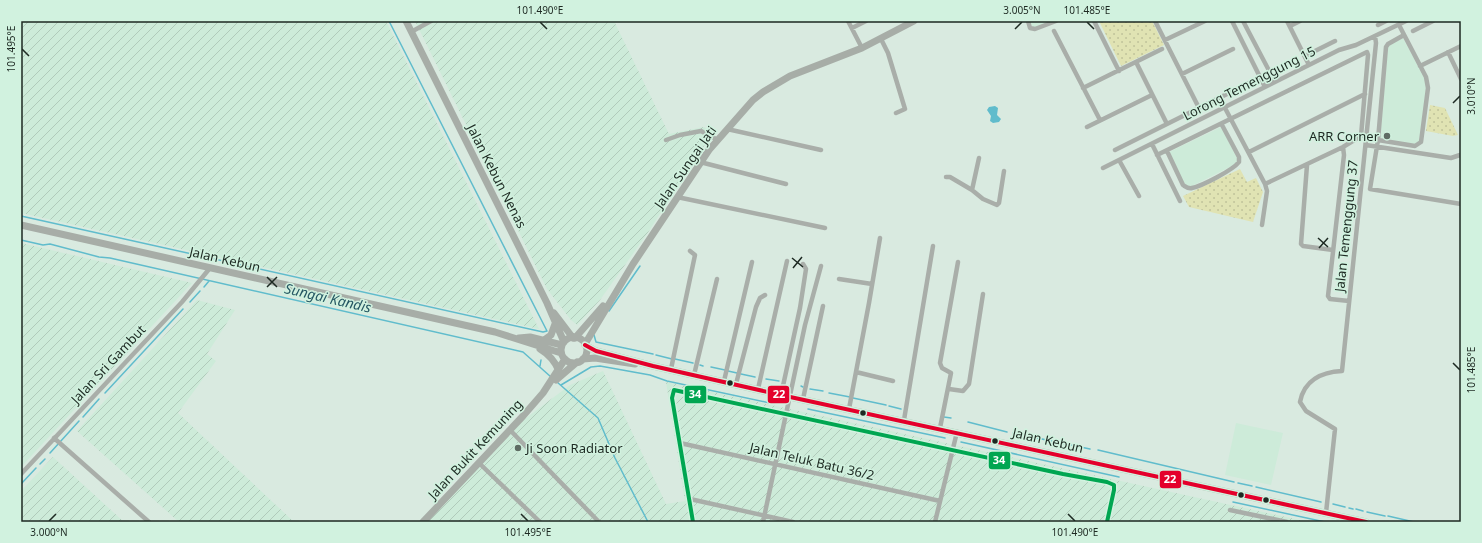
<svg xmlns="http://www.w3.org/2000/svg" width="1482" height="543" viewBox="0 0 1482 543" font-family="'Noto Sans',sans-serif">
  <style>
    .built { fill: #cdebd9 }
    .industrial { fill: url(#industrial-furrows) }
    .grass { fill: url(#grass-dots) }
    .water { fill: #60bccc }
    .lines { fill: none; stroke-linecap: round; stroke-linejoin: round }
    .stream { stroke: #60bccc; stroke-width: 1.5 }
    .street { stroke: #a9aea9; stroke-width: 4.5 }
    .secondary { stroke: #a7ada7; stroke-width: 7 }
    .bus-1-casing { stroke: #d1f2df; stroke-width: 7 }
    .bus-2-casing { stroke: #d1f2df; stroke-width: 7 }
    .bus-1 { stroke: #e4002b; stroke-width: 4 }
    .bus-2 { stroke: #00a651; stroke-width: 4 }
    .ticks { fill: none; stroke: #1d2922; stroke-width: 1.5 }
    .poi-dot { fill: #5f6d64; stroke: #d1f2df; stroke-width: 1.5 }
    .bus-dot { fill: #1d2922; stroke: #d1f2df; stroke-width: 1.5 }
    .labels { text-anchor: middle; stroke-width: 3; stroke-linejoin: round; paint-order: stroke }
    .street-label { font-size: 13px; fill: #1d2922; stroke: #d1f2df }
    .poi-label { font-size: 13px; fill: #1d2922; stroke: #d1f2df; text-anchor: end }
    .water-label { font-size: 14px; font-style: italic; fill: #265763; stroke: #d1f2df }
    .line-badge { stroke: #d1f2df; stroke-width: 1.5 }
    .badge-label { font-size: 11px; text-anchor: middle; font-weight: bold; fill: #fff }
    .neatline { fill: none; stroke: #1d2922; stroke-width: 1.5 }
    .ticks-label { font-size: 10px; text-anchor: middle; fill: #1d2922 }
  </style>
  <defs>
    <pattern id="industrial-furrows" width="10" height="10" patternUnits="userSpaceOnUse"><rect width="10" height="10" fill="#cdebd9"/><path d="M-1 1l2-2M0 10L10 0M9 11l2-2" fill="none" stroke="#b0caba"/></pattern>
    <pattern id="grass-dots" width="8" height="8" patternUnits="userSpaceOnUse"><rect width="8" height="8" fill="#e0e3b3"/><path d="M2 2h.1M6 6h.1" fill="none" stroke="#c0c39a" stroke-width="1.8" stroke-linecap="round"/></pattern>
  </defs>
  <rect width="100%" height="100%" fill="#d9eae0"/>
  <path class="built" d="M1029,21h23l-17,6 -3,-1z
    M1403,38l21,40 2,10 -7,54 -4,2 -35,-4 8,-92 1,-3z
    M1221,127l16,31 1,3 -2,3 -46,23 -3,-1 -3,-3 -15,-31z
    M1236,423l47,10 -12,52 -46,-10z"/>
  <path class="industrial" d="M21,21h365l153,308 -518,-116z
    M415,21h199l55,113 35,-7 9,5 -66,102 -47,66 -23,25 -6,-5 -24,-31z
    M21,243l171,40 -171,184z
    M197,300l38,10 -28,44 9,7 -38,52 116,109h-115l-102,-91z
    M603,371l63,133 19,-3 -19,-119 643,140h-882l95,-101 48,-36z
    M53,457l71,65h-103v-31z"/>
  <path class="grass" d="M1099,21h53l12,24 -43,21z
    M1430,105l15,3 13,27 -5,1 -27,-5z
    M1240,169l7,13 9,-4 7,14 -10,30 -64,-15 -6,-11z"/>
  <path class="water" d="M995,106l3,2 -1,7 4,4 -2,3 -6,1 -3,-2 1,-5 -4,-6 2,-3z"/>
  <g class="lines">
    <path class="stream" d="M21,216l522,116 4,-1 -158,-310
      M21,240l22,5 7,-1 49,13 11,1 413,94 28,25
      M204,287l5,-6
      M190,302l10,-11
      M609,311l31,-45
      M594,335l2,7 57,12
      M656,355l16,4
      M675,359l18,4
      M700,365l3,1
      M540,366l1,-6
      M711,367l14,3
      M728,371l9,2
      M741,374l14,3
      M766,379l13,2
      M557,382l41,36 17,40 33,64
      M561,385l30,-18 9,-1 50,9 17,6 103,22h11
      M801,386l2,1
      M810,389l13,2
      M105,393l78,-84
      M829,393l21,4
      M853,398l33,7
      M889,406l12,3
      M808,409l137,29
      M83,417l16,-18
      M944,417l7,1
      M968,422l39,10
      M1013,433l77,16
      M961,442l158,35
      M1098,450l136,32
      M50,453l29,-32
      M40,464l5,-5
      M1238,483l14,3
      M21,484l15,-16
      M1256,487l65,15
      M1233,502l92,20
      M1333,504l12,3
      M1349,508l4,1
      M1356,509l7,2
      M1367,512l18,4
      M1388,516l26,6"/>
    <path class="street" d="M848,21l14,27
      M1028,21l2,7 5,1 21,-8
      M1094,21l25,50
      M1155,21l44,87
      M1232,21l33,66
      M1243,21l32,61
      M1287,21l22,44
      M1378,25l8,-4
      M1290,26l10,-5
      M852,28l14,-7
      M1054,31l46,89
      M1413,31l20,-10
      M411,32l20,-11
      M1404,35l-16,9 -2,3 -8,93 -8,49 91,15
      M881,39l7,14 17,56 -9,4
      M1165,40l40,-19
      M1448,52l13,27
      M1305,56l30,-15
      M1136,62l31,62
      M1420,66l41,-20
      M1182,74l51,-25
      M1083,88l79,-39
      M1225,108l40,76 2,7 -5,34
      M1087,127l65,-32
      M727,129l94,21
      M666,140l14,-5 21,-4 15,8
      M1378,140l37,6 6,-4 7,-54 -2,-11 -27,-52
      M1152,144l28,57
      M1366,145l85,13 9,-3
      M1343,147l1,8 -16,141 2,3 19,2
      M1115,150l134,-67
      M1167,151l16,34c3,2 5,4 9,3 10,-2 41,-18 47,-26v-5l-17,-32
      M1249,152l116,-58
      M1157,155l210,-103 1,3 -7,81 -18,11 -78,37
      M1119,160l20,36
      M700,162l86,22
      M1307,165l-6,79 2,2 30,4
      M1103,168l236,-118 17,-5 50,-24
      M946,177h4l22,13 11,9 14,6 2,-2 5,-32
      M972,190l7,-32
      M677,197l148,31
      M839,279l33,5
      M671,369l24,-114 -5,-4
      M856,372l37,9
      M694,375l23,-96
      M724,381l28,-119
      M736,384l20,-77 4,-9 5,-3
      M758,389l29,-128
      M949,389l14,2 6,-7 14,-90
      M781,395l19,-87 6,-39 -3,-5
      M803,399l20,-93
      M849,409l20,-106 11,-65
      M904,420l29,-174
      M940,428l11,-55 -9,-5 -2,-5 18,-101
      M510,430l89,92
      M54,438l95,84
      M680,443l260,58
      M479,463l61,59
      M21,474l161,-172 28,-34
      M690,499l103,23
      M1230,510l57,12
      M1326,513l9,-84 -29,-18 -6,-9c4,-22 22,-30 42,-31l34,-328 -1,-7
      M693,522l-21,-124 2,-8 389,84 44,8 7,3v5l-7,32
      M763,522l42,-197 16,-59
      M935,522l22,-90"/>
    <path class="secondary" d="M406,21l141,282 17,39
      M21,225l474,107 66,21
      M554,313l19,25
      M561 350a13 13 0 1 1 26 0a13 13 0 1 1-26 0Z
      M519,338l11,-1 32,8
      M575,338l28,-32
      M544,340l7,-5 4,-11
      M585,344l48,-80 76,-114 44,-50 10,-8 27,-16 72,-28 52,-27
      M585,345l11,6 57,15 128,29 585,127
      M540,349c10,6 15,12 19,22
      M583,359l12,-1 40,6
      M556,380l21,-18
      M423,522l100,-106 20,-23 22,-34"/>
    <defs>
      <path id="bus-1" d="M585,345l11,6 57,15 128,29 585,127"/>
      <path id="bus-2" d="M693,522l-21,-124 2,-8 389,84 44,8 7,3v5l-7,32"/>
    </defs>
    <use href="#bus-1" class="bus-1-casing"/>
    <use href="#bus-2" class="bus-2-casing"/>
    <use href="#bus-1" class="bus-1"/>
    <use href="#bus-2" class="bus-2"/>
  </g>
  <path class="ticks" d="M540,22l7,7M1087,22l7,7M1015,29l7,-7M22,49l7,7M1453,103l7,-7M1318,238l10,9M1319,248l9,-10M792,258l11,9M793,268l9,-11M267,277l10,10M267,287l10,-10M1453,363l7,7M521,514l7,7M1068,514l7,7M49,521l7,-7"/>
  <g class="poi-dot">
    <circle cx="1387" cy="136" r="4"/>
    <circle cx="518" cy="448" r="4"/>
  </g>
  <g class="bus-dot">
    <circle cx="730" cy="383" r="3.5"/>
    <circle cx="863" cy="413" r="3.5"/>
    <circle cx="995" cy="441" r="3.5"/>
    <circle cx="1241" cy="495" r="3.5"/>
    <circle cx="1266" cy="500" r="3.5"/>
  </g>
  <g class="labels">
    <g class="street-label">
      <text transform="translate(1249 83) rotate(-27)" y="5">Lorong Temenggung 15</text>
      <text transform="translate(685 167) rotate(-55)" y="5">Jalan Sungai Jati</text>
      <text transform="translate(497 176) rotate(63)" y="5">Jalan Kebun Nenas</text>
      <text transform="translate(1346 226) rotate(-84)" y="5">Jalan Temenggung 37</text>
      <text transform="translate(225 259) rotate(13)" y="5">Jalan Kebun</text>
      <text transform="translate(108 364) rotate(-47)" y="5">Jalan Sri Gambut</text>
      <text transform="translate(1048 440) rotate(13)" y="5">Jalan Kebun</text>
      <text transform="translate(475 449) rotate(-47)" y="5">Jalan Bukit Kemuning</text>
      <text transform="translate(812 461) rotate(13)" y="5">Jalan Teluk Batu 36/2</text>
    </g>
    <g class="poi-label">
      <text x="1379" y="141">ARR Corner</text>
      <text x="526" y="453" text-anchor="start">Ji Soon Radiator</text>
    </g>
    <g class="water-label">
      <text transform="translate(328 298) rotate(13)" y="5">Sungai Kandis</text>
    </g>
  </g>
  <g class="line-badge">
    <rect x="767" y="385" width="23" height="19" rx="4" fill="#e4002b"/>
    <rect x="684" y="385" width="23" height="19" rx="4" fill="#00a651"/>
    <rect x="988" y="451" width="23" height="19" rx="4" fill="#00a651"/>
    <rect x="1159" y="470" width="23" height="19" rx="4" fill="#e4002b"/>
  </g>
  <g class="badge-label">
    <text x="779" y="398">22</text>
    <text x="695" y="398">34</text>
    <text x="999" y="464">34</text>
    <text x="1170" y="483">22</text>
  </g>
  <rect width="1482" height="543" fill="none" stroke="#d1f2df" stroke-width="44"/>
  <rect x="22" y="22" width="1438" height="499" class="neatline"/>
  <g class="ticks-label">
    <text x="540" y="14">101.490°E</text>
    <text x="1022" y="14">3.005°N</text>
    <text x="1087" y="14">101.485°E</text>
    <text transform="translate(11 49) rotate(-90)" y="4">101.495°E</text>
    <text transform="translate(1471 96) rotate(-90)" y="4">3.010°N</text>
    <text transform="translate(1471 370) rotate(-90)" y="4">101.485°E</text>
    <text x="49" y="536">3.000°N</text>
    <text x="528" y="536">101.495°E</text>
    <text x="1075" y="536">101.490°E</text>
  </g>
</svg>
